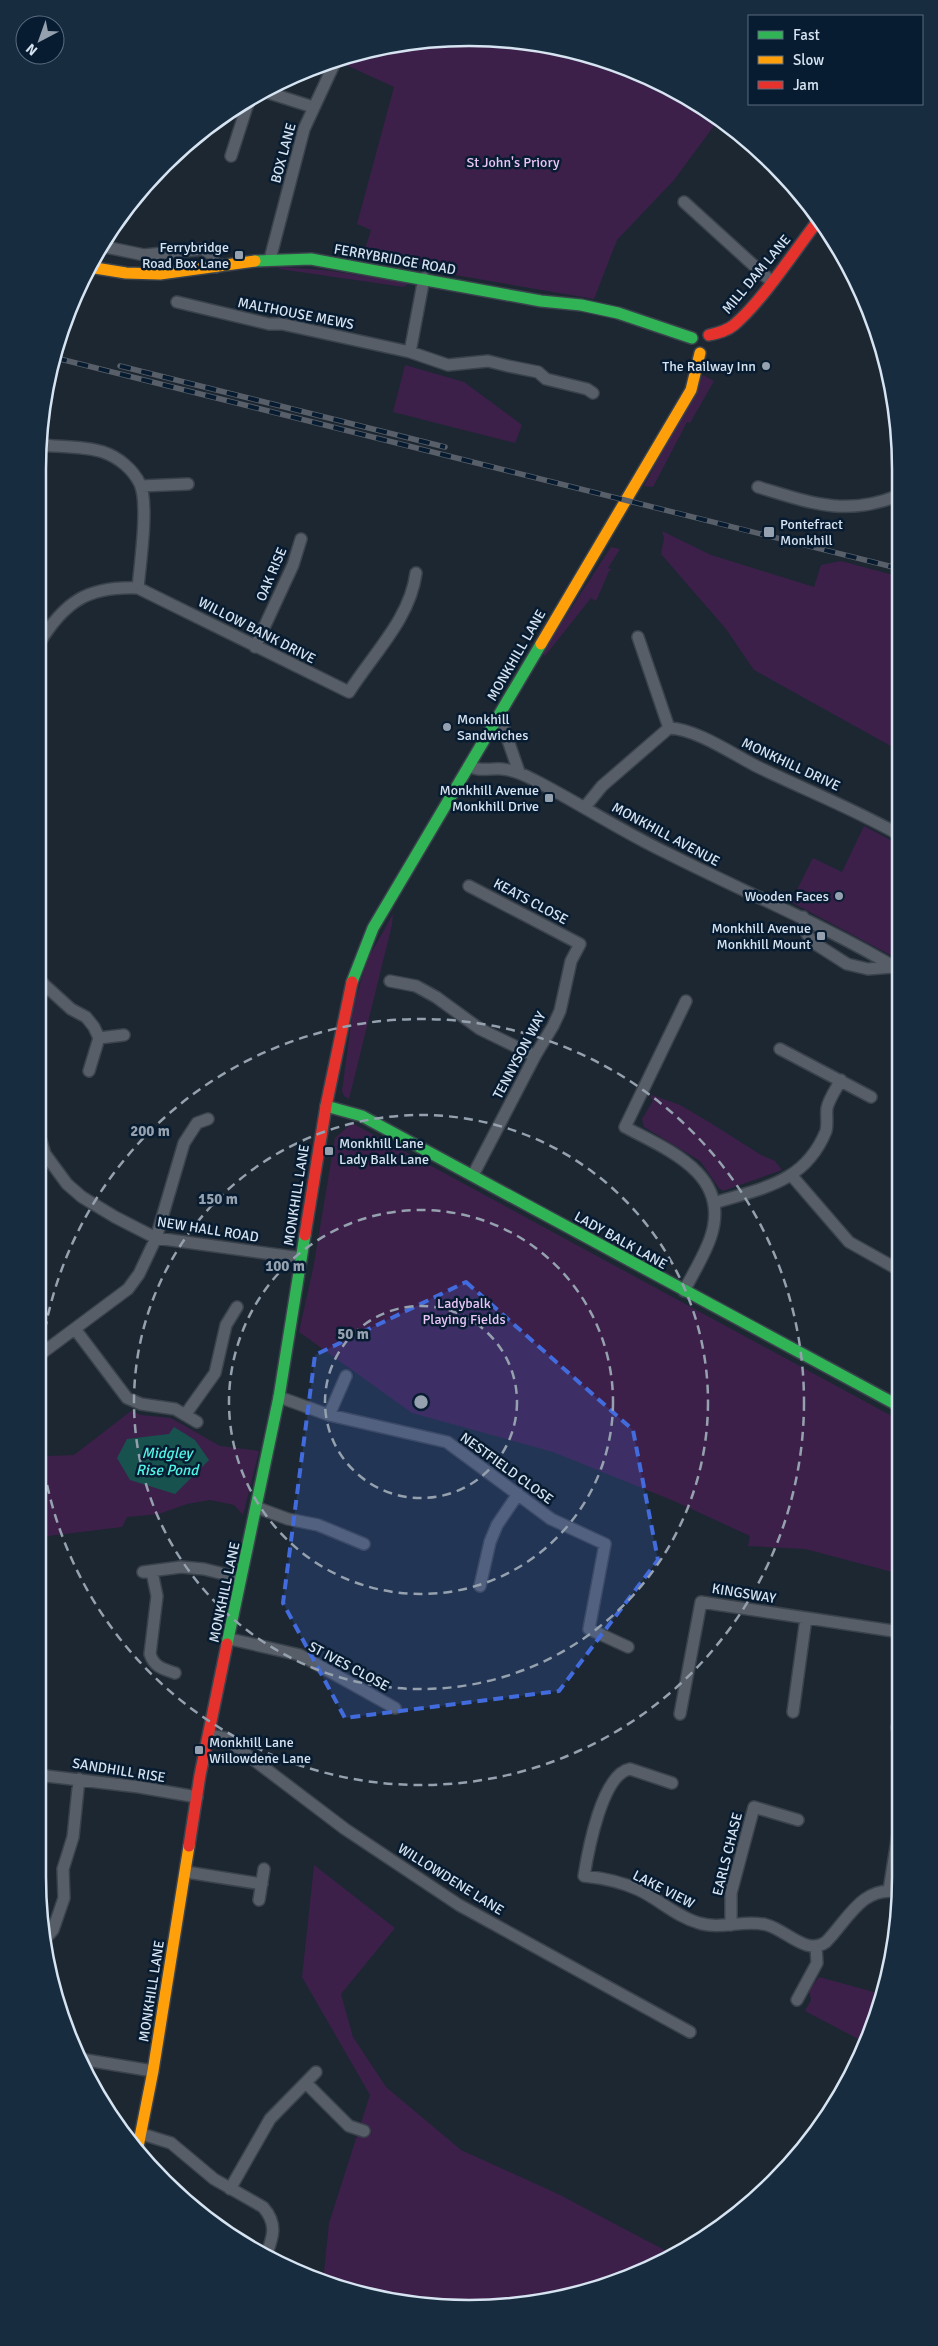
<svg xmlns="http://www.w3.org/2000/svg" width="938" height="2346" viewBox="0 0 938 2346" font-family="Signika,sans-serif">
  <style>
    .green { fill: #3c2049 }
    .water { fill: #18524e }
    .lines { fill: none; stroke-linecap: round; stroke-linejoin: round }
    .street-casing { stroke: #3a424c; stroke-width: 14 }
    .fast-casing { stroke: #3a424c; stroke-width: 14 }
    .slow-casing { stroke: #3a424c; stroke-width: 14 }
    .jam-casing { stroke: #3a424c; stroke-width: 14 }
    .street { stroke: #575e68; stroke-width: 11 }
    .fast { stroke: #30b455; stroke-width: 11 }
    .slow { stroke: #ff9f0a; stroke-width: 11 }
    .jam { stroke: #e5322d; stroke-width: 11 }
    .rail-casing { stroke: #585f68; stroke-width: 5.5 }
    .rail { stroke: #081c31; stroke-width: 4; stroke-dasharray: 11; stroke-linecap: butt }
    .marked { fill: #426cdd; fill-opacity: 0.2; stroke: #426cdd; stroke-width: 4; stroke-dasharray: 10 6; stroke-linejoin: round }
    .ring { fill: none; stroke: #95a1ae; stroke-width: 2.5; stroke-dasharray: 9 6 }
    .poi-dot { fill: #95a1ae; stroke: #081c31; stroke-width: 2 }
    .labels { text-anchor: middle; stroke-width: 5; stroke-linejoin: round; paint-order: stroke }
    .street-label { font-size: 14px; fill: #d6e3f1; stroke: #081c31 }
    .park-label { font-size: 14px; fill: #e9c4f7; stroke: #081c31 }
    .poi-label { font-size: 14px; fill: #d6e3f1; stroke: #081c31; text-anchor: end }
    .water-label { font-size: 15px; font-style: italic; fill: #52f3e7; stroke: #081c31 }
    .rim { fill: none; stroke: #d6e3f1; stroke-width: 2.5 }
    .centre { fill: #95a1ae; stroke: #081c31; stroke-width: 2.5 }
    .ring-label { font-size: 15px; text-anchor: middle; font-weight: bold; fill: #95a1ae; stroke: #081c31; stroke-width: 5; stroke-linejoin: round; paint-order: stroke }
  </style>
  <rect width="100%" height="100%" fill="#1c2732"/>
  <path class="green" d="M440,38l85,3 82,19 102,50 10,9 -45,61 -57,60 -23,59 -232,-40 9,-29 -14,-6 37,-137 -48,-22 4,-10 7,-3z
    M280,267l44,3 85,13 -5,4 -125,-18z
    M405,365l59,17 58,43 -7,18 -122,-31z
    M703,375l11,6 -24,42 -3,-1 -34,65 -9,-1z
    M662,531l49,24 103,32 7,-22 20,-4 56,15 1,174 -144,-80 -28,-41 -65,-75 3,-16z
    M611,547l9,2 -12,19 4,2 -3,1 -12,28 -2,2 -4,-3 -46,58 -3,-3z
    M864,826l34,18v101l-6,11 -101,-54 22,-44 29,14z
    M393,914l-1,11 -43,174 -5,-3 -2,-5 11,-82 8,-29 9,-25z
    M652,1095l28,10 29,17 52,33 14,6 7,9 -59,21 -4,-3 -19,-27 -56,-34 -2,-8 11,-18 -3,-5z
    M352,1123l547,297 1,154 -95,-25 -57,-3 2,-10 -76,-35 -121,-49 -141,-39 -113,-81 15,-68 21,-126z
    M131,1411l10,4 30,3 49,28 39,5 -16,64 -9,-10 -24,-5 -23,4 -28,10 -32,3 -5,10 -82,10 -2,-4v-82l9,5 27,-1z
    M314,1865l81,63 -54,66 12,43 33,50 75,63 97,44 116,61 -121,45 -141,5 -89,-23 6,-59 41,-128 -68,-118z
    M819,1977l62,17 -3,21 -14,27 -59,-31 6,-11 -2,-10z"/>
  <path class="water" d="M174,1427l21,13 14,20 -34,34 -45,-14 -13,-22 10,-19 42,-5z"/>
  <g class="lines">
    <defs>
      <path id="street" d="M263,91l50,16
        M231,156l18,-56
        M684,202l88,80
        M101,246l43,9 59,-6 9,6 4,12
        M270,259l34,-130 32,-69
        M177,302l92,22h13l128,28 38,13 40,-4 20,5 30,6 8,7 41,10 6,4
        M410,352l14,-74
        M41,445c20,2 43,1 62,7 15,5 30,17 37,32 9,20 0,80 -2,104
        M141,486l47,-2
        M758,487c50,15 87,30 139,9
        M638,637l31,91c27,1 62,25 87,38 47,23 96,42 142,68
        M38,645c26,-43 49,-59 100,-57l211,104c24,-38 61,-73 67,-119
        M255,647l38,-82 8,-26
        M496,719l6,4 17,49
        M469,766c10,6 21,2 33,3 12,1 21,5 32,11 45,23 87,51 133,73 77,39 157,72 231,116
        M585,807l17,-21 67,-58
        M469,886l111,58 -9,17 -11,50 -7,15 -18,30 -62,119
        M803,917l2,13 6,11 36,23 21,5 25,-2
        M38,979l33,30 15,8 8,10 5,11 -10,33
        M390,981l26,5 20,11 44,32 55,27
        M99,1038l25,-3
        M780,1049l91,48
        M38,1131l7,23 22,30 15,13 33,20 41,21 145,20
        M792,1176l57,66 50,28
        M714,1203c48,-15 91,-20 112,-72 2,-7 0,-15 1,-23 2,-9 9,-19 14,-28
        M684,1291c9,-18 21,-36 27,-55 20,-62 -43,-86 -86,-109l61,-126
        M75,1329l52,69 14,6 34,5 22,13
        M38,1356l90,-67 11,-15 17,-36 28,-95 13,-20 11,-4
        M279,1397l50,18 118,27 104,77 54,25 -16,85 39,18
        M185,1415l30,-42 11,-48 11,-18
        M329,1415l17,-39
        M258,1508l30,11 30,6 46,19
        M143,1572l38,-5 23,2 36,9
        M152,1572l5,24 -7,58c4,13 13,15 25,19
        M480,1586l10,-44 7,-17 21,-31
        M230,1639l70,16 95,53
        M793,1712l13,-94
        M680,1714l21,-112 199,30
        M897,1728l3,-14
        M209,1735l16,3 120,91 114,76 231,127
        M38,1775l101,12 58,10
        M672,1783l-42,-14c-28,5 -42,82 -46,107 19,2 38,6 55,14 21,10 38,27 60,33 22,7 46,-4 68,2 19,5 40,31 59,17 21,-21 36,-57 72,-50
        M186,1872l76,12
        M889,1890l9,-56
        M259,1900l5,-31
        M731,1925v-32l23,-86 44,13
        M47,1937l6,-7 11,-32 -1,-29 10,-32 6,-58
        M797,2000l20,-37 -1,-17
        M80,2059l73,12
        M306,2083l43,43 15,5
        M142,2134l29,9 43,36 49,28c15,17 10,30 3,49
        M230,2189l40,-70 46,-47"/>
      <path id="fast" d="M255,261l56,-2 230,42 40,4 37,8 74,25
        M352,982l21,-54 168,-284
        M326,1106l36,10 537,290
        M227,1644l52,-247 26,-162"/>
      <path id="slow" d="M89,267l37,6 34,1 95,-13
        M541,644l150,-254 9,-37
        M137,2152l16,-81 36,-225"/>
      <path id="jam" d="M709,335c9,-2 18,-4 25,-10 29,-25 59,-72 83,-103
        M305,1235l21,-129 26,-124
        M189,1846l11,-71 27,-131"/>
    </defs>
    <use href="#street" class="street-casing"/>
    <use href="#fast" class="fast-casing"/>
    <use href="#slow" class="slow-casing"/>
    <use href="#jam" class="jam-casing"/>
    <use href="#street" class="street"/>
    <use href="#fast" class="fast"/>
    <use href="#slow" class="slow"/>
    <use href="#jam" class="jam"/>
    <defs>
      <path id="rail" d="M56,358l841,210
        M120,366l325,81"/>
    </defs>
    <use href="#rail" class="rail-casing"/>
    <use href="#rail" class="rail"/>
  </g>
  <path class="marked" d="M466,1282l167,148 25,130 -99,131 -214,27 -62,-115 32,-248z"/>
  <g class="ring">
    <circle cx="421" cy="1402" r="96"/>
    <circle cx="421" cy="1402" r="192"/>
    <circle cx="421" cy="1402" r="287"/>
    <circle cx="421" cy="1402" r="383"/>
  </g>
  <g class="poi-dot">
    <rect x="234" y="250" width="10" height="10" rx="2.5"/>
    <circle cx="766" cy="366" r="5"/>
    <rect x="763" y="526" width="12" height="12" rx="2.5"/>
    <circle cx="447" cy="727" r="5"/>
    <rect x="544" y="793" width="10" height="10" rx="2.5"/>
    <circle cx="839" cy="896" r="5"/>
    <rect x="816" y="931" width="10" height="10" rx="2.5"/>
    <rect x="324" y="1146" width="10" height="10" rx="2.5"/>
    <rect x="194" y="1745" width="10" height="10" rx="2.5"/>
  </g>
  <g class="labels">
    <g class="street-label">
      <text transform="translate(283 153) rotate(-75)" y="5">BOX LANE</text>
      <text transform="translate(395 259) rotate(10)" y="5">FERRYBRIDGE ROAD</text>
      <text transform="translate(756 274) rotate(-50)" y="5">MILL DAM LANE</text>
      <text transform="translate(296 313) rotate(11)" y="5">MALTHOUSE MEWS</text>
      <text transform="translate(271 574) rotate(-67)" y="5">OAK RISE</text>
      <text transform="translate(257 630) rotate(27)" y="5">WILLOW BANK DRIVE</text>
      <text transform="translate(516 655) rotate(-60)" y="5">MONKHILL LANE</text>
      <text transform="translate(791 764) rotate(25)" y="5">MONKHILL DRIVE</text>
      <text transform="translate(666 834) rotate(28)" y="5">MONKHILL AVENUE</text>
      <text transform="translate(531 901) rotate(28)" y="5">KEATS CLOSE</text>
      <text transform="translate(519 1055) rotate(-62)" y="5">TENNYSON WAY</text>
      <text transform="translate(296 1195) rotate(-81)" y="5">MONKHILL LANE</text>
      <text transform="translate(208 1229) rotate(9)" y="5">NEW HALL ROAD</text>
      <text transform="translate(621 1240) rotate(29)" y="5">LADY BALK LANE</text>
      <text transform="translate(507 1468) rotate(36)" y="5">NESTFIELD CLOSE</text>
      <text transform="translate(224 1592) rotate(-78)" y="5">MONKHILL LANE</text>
      <text transform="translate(744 1593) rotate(9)" y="5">KINGSWAY</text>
      <text transform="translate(349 1666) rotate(28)" y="5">ST IVES CLOSE</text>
      <text transform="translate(119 1770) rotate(9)" y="5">SANDHILL RISE</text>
      <text transform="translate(727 1854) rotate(-76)" y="5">EARLS CHASE</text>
      <text transform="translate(451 1879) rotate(32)" y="5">WILLOWDENE LANE</text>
      <text transform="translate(664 1889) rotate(27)" y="5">LAKE VIEW</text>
      <text transform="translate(151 1991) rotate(-81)" y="5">MONKHILL LANE</text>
    </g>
    <g class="park-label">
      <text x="513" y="167">St John's Priory</text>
      <text x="464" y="1308">Ladybalk<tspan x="464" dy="16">Playing Fields</tspan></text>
    </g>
    <g class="poi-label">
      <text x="229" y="252">Ferrybridge<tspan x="229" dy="16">Road Box Lane</tspan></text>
      <text x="756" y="371">The Railway Inn</text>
      <text x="780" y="529" text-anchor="start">Pontefract<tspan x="780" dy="16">Monkhill</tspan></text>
      <text x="457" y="724" text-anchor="start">Monkhill<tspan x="457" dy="16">Sandwiches</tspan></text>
      <text x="539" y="795">Monkhill Avenue<tspan x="539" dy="16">Monkhill Drive</tspan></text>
      <text x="829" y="901">Wooden Faces</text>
      <text x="811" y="933">Monkhill Avenue<tspan x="811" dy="16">Monkhill Mount</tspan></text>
      <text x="339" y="1148" text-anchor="start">Monkhill Lane<tspan x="339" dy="16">Lady Balk Lane</tspan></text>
      <text x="209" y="1747" text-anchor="start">Monkhill Lane<tspan x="209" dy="16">Willowdene Lane</tspan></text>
    </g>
    <g class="water-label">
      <text x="167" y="1458">Midgley<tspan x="167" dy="17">Rise Pond</tspan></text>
    </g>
  </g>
  <path d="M0 0H938V2346H0ZM469 46H469A423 423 0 0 1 892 469V1877A423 423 0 0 1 469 2300H469A423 423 0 0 1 46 1877V469A423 423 0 0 1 469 46Z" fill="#182c40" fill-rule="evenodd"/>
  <path class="rim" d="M469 46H469A423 423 0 0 1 892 469V1877A423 423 0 0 1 469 2300H469A423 423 0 0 1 46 1877V469A423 423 0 0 1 469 46Z"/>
  <circle cx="421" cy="1402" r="8" class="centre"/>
  <g class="ring-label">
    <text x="150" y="1136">200 m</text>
    <text x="218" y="1204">150 m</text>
    <text x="285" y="1271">100 m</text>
    <text x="353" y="1339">50 m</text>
  </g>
  <rect x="748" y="15" width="175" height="90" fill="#081c31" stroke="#5a6c7e"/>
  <rect x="758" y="31" width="25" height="8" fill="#30b455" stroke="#5a6c7e"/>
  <text x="793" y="40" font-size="15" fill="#d6e3f1">Fast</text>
  <rect x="758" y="56" width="25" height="8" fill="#ff9f0a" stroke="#5a6c7e"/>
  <text x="793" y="65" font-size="15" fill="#d6e3f1">Slow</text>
  <rect x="758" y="81" width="25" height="8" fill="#e5322d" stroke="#5a6c7e"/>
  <text x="793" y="90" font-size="15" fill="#d6e3f1">Jam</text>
  <g transform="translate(40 40) rotate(221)"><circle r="24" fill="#081c31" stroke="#5a6c7e"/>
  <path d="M0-4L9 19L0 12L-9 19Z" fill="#95a1ae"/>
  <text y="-8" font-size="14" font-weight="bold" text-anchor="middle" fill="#d6e3f1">N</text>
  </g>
</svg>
